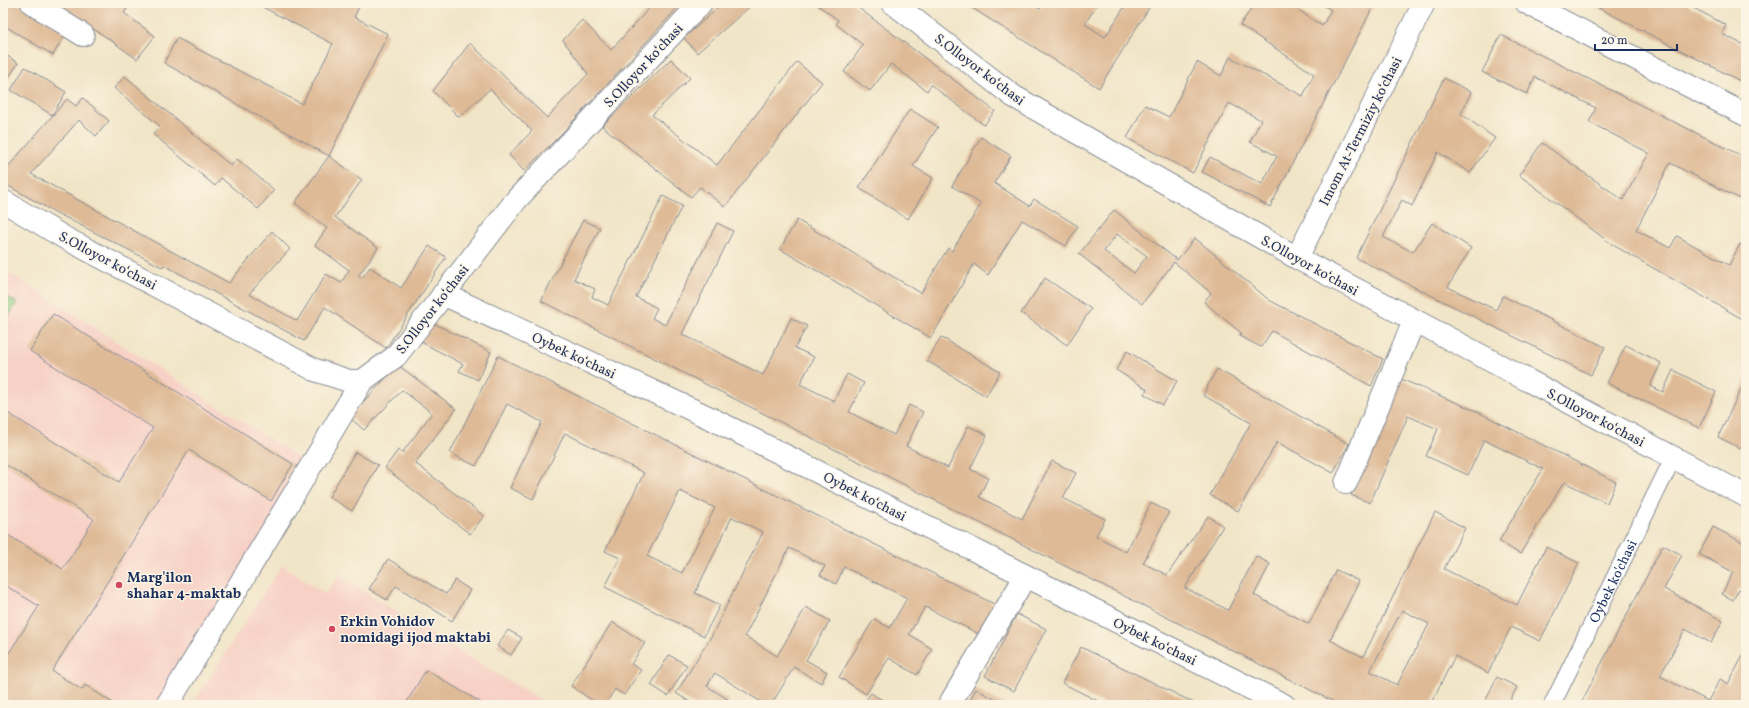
<svg xmlns="http://www.w3.org/2000/svg" width="1749" height="708" viewBox="0 0 1749 708" font-family="Vollkorn,serif">
  <style>
    .built { fill: #f7d1c6 }
    .green { fill: #8ec97e; stroke: #547c6e }
    .building { fill: #deba96; fill-rule: evenodd }
    .lines { fill: none; stroke-linecap: round; stroke-linejoin: round }
    .service-casing { stroke: #868a92; stroke-width: 18 }
    .minor-casing { stroke: #868a92; stroke-width: 24 }
    .service { stroke: #fff; stroke-width: 16 }
    .minor { stroke: #fff; stroke-width: 22 }
    .poi-dot { fill: #d1495b; stroke: #fcf5e5; stroke-width: 1.5 }
    .labels { text-anchor: middle; stroke-width: 3; stroke-linejoin: round; paint-order: stroke }
    .street-label { font-size: 14px; fill: #1b2f5e; stroke: #fcf5e5 }
    .poi-label { font-size: 14px; font-weight: bold; fill: #1b2f5e; stroke: #fcf5e5; text-anchor: start }
  </style>
  <rect width="100%" height="100%" fill="#fcf5e5"/>
  <filter id="ink" filterUnits="userSpaceOnUse"><feTurbulence type="fractalNoise" baseFrequency=".025" numOctaves="2"/><feDisplacementMap in="SourceGraphic" scale="8" xChannelSelector="R" yChannelSelector="G"/><feConvolveMatrix kernelMatrix="1 2 1 2 8 2 1 2 1" color-interpolation-filters="sRGB"/></filter>
  <filter id="wash" filterUnits="userSpaceOnUse"><feTurbulence type="fractalNoise" baseFrequency=".012" numOctaves="4" result="noise"/><feDisplacementMap in="SourceGraphic" scale="16" xChannelSelector="R" yChannelSelector="G"/><feGaussianBlur stdDeviation="0.9" result="paint"/><feColorMatrix in="noise" values="0 0 0 0 0 0 0 0 0 0 0 0 0 0 0 0 0 1.4 0 .05"/><feComposite in="paint" operator="in"/></filter>
  <g filter="url(#wash)">
    <rect width="100%" height="100%" fill="#f1e5c7"/>
    <path class="built" d="M3,269l307,196 -152,240h-155z
      M282,565l43,29 14,-18 141,88 70,41h-358z"/>
    <path class="green" d="M3,294l14,9 -14,22z"/>
    <g id="blocks">
      <path class="building" d="M3,3h14l49,30 -13,22 -50,-30z
        M53,3h78l-7,10 31,23 -18,23 -31,-22z
        M255,3h106l-7,14 34,17 -59,122 -165,-93 13,-25 125,66 31,-60z
        M654,3h28l-120,130 -38,38 -15,-16 23,-24 -42,-42 -31,28 -26,-26 37,-48 77,75 41,-44 -25,-34 19,-20 29,30z
        M723,3h31l-57,50 -13,-15z
        M815,3h37l143,108 -11,14 -53,-40 -4,6 -36,-27 -21,27 -26,-19 19,-27 -27,-21 2,-4z
        M964,3h66l10,6 4,-6h54l-13,21 20,13 22,-34h25l-53,85z
        M1244,3h44l34,23 9,-16 -12,-7h56l-105,204 -68,-35 8,-15 52,27 15,-28 -27,-14 11,-22 -32,-17 -36,70 -66,-35 18,-33 24,12 28,-55 24,14 9,-19 73,39 11,-22 -74,-49 12,-17z
        M1589,3h95l42,22 -4,9 24,12v38z
        M1501,35l245,123v44l-76,-39 -34,67 34,18 7,-12 52,29 11,-21 6,3v74l-133,-76 -94,-70 23,-32 81,57 26,-47 -60,-31 7,-14 -61,-31 -8,17 -45,-22z
        M3,53l15,10 -15,24z
        M671,59l19,19 -38,37 65,50 80,-103 25,20 -97,125 -25,-20 -9,10 -89,-71z
        M25,67l41,25 -14,23 -41,-25z
        M125,76l106,90 6,-7 37,31 -16,19 -37,-31 -6,8 -62,-52 7,-8 -46,-38z
        M1444,78l27,14 -10,22 34,24 -25,35 -32,-21 -26,54 -10,-6 -19,37 30,15 19,-29 39,25 -23,39 48,23 7,-14 102,51 -14,28 -235,-117z
        M83,98l26,23 -13,15 -17,-16 -48,54 198,109 43,-52 18,18 -41,45 48,27 29,-47 15,9 8,-13 -34,-25 12,-17 -32,-25 34,-47 33,24 -27,37 43,31 -20,28 4,2 8,-11 31,21 28,-42 17,11 -60,91 -61,-41 -21,34 -140,-76 -2,2 -111,-57 -48,-27v-16l3,2 61,-70 9,7z
        M910,109l28,18 -25,39 20,12 -25,41 -49,-31z
        M981,137l30,19 -17,27 36,23 4,-7 44,27 -12,20 -44,-26 -34,55 -14,-11 -43,74 -151,-89 17,-29 124,73 27,-45 4,3 29,-47 -29,-18z
        M663,196l19,10 -46,91 21,11 -5,10 13,7 52,-102 16,8 -51,103 81,41 28,-57 16,8 -12,22 19,9 -14,27 34,17 13,-27 17,9 -15,29 45,23 15,-30 14,7 -17,34 42,22 20,-42 19,9 -17,34 18,9 -9,19 43,22 30,-58 24,12 -13,25 42,21 -9,17 30,16 25,-49 18,9 -26,51 24,12 41,-59 15,10 -38,62 43,22 28,-54 14,8 -16,31 55,29 27,-54 23,11 -29,59 33,17 72,-145 30,16 -21,41 73,36 29,-58 33,16 -39,78 -29,-14 -23,46 -33,-17 -25,49h-90l-799,-404 42,-81 17,8 -26,51 21,10 -3,8 16,8zM1402,610l27,14 -32,61 -27,-14z
        M1114,210l63,50 18,-22 74,62 114,59 -12,27 -99,-55 -11,16 -22,-11 2,-3 -37,-31 7,-9 -37,-31 -32,42 -63,-50zM1117,234l30,22 -13,17 -30,-22z
        M1045,278l46,31 -24,36 -46,-32z
        M53,314l240,150 -22,37 -82,-51 -137,221 30,19 3,-5 31,20h-113v-56l6,4 30,-47 -36,-22v-52l60,37 31,-50 -91,-56v-53l116,72 34,-54 -123,-77z
        M431,322l60,30 -13,28 -19,-9 4,-7 -42,-22z
        M941,337l59,35 -14,24 -59,-35z
        M1626,345l35,18 -11,23 13,6 10,-22 43,22 -17,36 -92,-45z
        M1127,351l50,30 -14,24 -19,-11 3,-5 -31,-19z
        M498,356l502,251 -19,28 -56,-28 -16,27 23,15 -15,26 -28,-17 -23,36 -27,-17 35,-58 16,9 17,-30 -63,-31 -8,17 -16,-9 5,-9 -36,-18 -44,88 32,20 29,-49 24,14 -24,39 21,12 -6,11 -27,-16 -23,38h-5l-51,-32 -8,13 22,14 -3,5h-32l-18,-12 36,-58 51,-103 -31,-15 -37,76 25,12 -16,31 -99,-49 15,-29 -15,-7 39,-78 -79,-40 -32,66 -23,-11 32,-66 -35,-18 -31,62 -26,-13zM680,491l35,17 -33,65 -35,-17z
        M398,365l58,44 -41,54 69,53 -14,18 -85,-66 13,-18 4,3 30,-40 -30,-23 -38,40 -15,-13z
        M1217,369l132,75 -16,29 -56,-31 -39,69 -28,-16 41,-72 -48,-28z
        M1401,379l75,32 140,71 -9,21 -43,-21 -44,72 -21,-13 44,-72 -59,-29 -16,35 -42,-19 12,-27 -30,-13 -38,87 -19,-8z
        M1746,379v72l-28,-14z
        M355,452l23,13 -26,46 -23,-14z
        M1713,527l33,17v49l-7,-4 -6,11 -11,-6 11,-22 -34,-18z
        M1663,545l19,10 -18,34 59,32 -12,22 -26,-14 -25,47 48,25 12,-22 8,5 18,-34v55h-166z
        M388,559l58,35 9,-14 15,10 -18,31 -56,-35 -9,14 -18,-11z
        M1017,614l29,15 -32,62 -29,-15z
        M612,622l33,21 -14,21 10,6 -17,25 -9,-6 -10,16h-6l-28,-19z
        M508,630l14,8 -11,17 -14,-9z
        M1081,647l75,37 42,21h-40l-10,-5 -2,5h-40l-44,-22z
        M669,655l18,10 -19,31 -17,-11z
        M426,670l59,35h-80z
        M1497,677l20,10 -9,18h-25z
        M976,689l29,16h-38z
        M871,693l19,12h-27z"/>
    </g>
  </g>
  <g filter="url(#ink)">
    <use href="#blocks" fill-opacity="0" stroke="#868a92" stroke-width="1"/>
    <g class="lines">
      <defs>
        <g id="service">
          <path id="s1" d="M1552,705l121,-247"/>
        </g>
        <path id="minor" d="M32,3l51,32
          M893,3l120,93 284,162 449,238
          M1527,3l219,112
          M3,201l62,37 250,132 34,11h13l34,-25 121,-157 184,-196
          M1297,258l127,-255
          M443,294l269,125 572,286
          M1346,483l68,-162
          M167,705l195,-324
          M949,705l76,-128"/>
      </defs>
      <use href="#service" class="service-casing"/>
      <use href="#minor" class="minor-casing"/>
      <use href="#service" class="service"/>
      <use href="#minor" class="minor"/>
    </g>
  </g>
  <g class="poi-dot">
    <circle cx="119" cy="585" r="4"/>
    <circle cx="332" cy="629" r="4"/>
  </g>
  <g class="labels">
    <g class="street-label">
      <text transform="translate(643 65) rotate(-47)" y="5">S.Olloyor koʻchasi</text>
      <text transform="translate(980 69) rotate(37)" y="5">S.Olloyor koʻchasi</text>
      <text transform="translate(1360 131) rotate(-63)" y="5">Imom At-Termiziy koʻchasi</text>
      <text transform="translate(108 260) rotate(28)" y="5">S.Olloyor koʻchasi</text>
      <text transform="translate(1310 265) rotate(29)" y="5">S.Olloyor koʻchasi</text>
      <text transform="translate(432 309) rotate(-52)" y="5">S.Olloyor koʻchasi</text>
      <text transform="translate(574 355) rotate(25)" y="5">Oybek koʻchasi</text>
      <text transform="translate(1596 417) rotate(28)" y="5">S.Olloyor koʻchasi</text>
      <text transform="translate(865 496) rotate(27)" y="5">Oybek koʻchasi</text>
      <text dy="5" stroke="none"><textPath href="#s1" startOffset="138">Oybek ko'chasi</textPath></text>
      <text transform="translate(1155 641) rotate(26)" y="5">Oybek koʻchasi</text>
    </g>
    <g class="poi-label">
      <text x="127" y="582">Marg'ilon<tspan x="127" dy="16">shahar 4-maktab</tspan></text>
      <text x="340" y="626">Erkin Vohidov<tspan x="340" dy="16">nomidagi ijod maktabi</tspan></text>
    </g>
  </g>
  <rect width="1749" height="708" fill="none" stroke="#fcf5e5" stroke-width="16"/>
  <path d="M1595 44v6h82v-6" fill="none" stroke="#1b2f5e" stroke-width="2"/>
  <text x="1601" y="44" font-size="12" fill="#1b2f5e" stroke="#fcf5e5" stroke-width="3" paint-order="stroke">20 m</text>
</svg>
